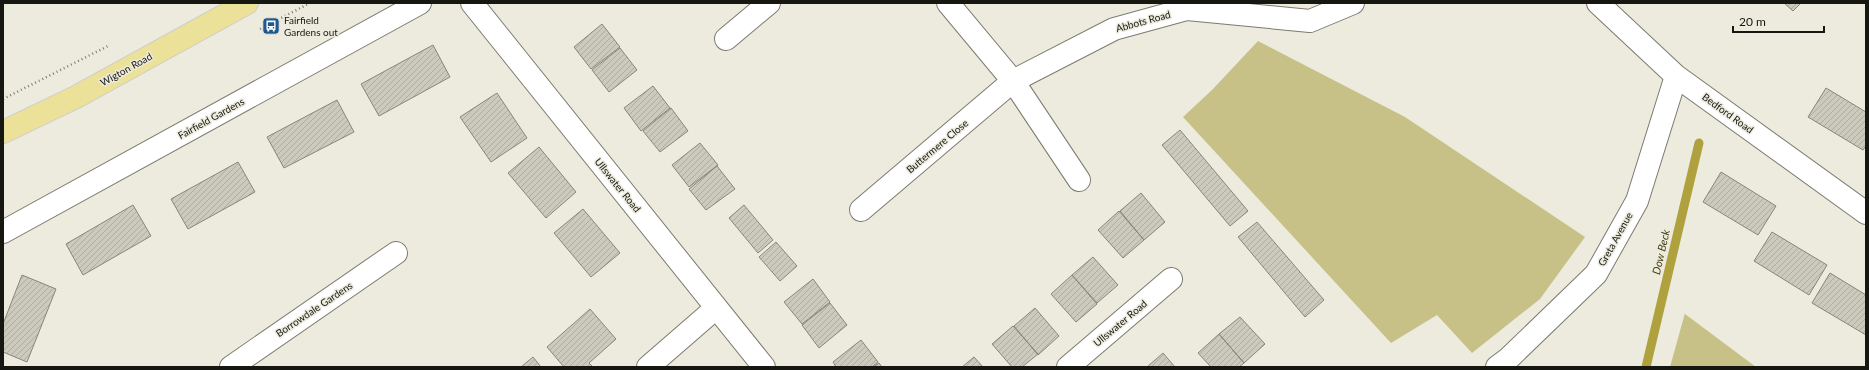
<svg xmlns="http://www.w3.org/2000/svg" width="1869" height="370" viewBox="0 0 1869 370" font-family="Lato,sans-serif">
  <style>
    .garden { fill: #c7c087 }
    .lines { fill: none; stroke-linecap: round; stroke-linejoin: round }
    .stream { stroke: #aea13e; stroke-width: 9 }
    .building { fill: url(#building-hatch); stroke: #88867a }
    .street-casing { stroke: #7c7b6f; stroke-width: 24 }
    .primary-casing { stroke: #cccccb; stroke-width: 24 }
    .path { stroke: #7e7d74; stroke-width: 2.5; stroke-dasharray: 1 3; stroke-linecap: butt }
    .street { stroke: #fff; stroke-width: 22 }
    .primary { stroke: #ebe199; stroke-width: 22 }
    .labels { text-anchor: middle; stroke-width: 3; stroke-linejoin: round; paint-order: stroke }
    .poi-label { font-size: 10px; fill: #171712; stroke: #edebde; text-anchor: start }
    .street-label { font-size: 10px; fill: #171712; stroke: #edebde }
    .water-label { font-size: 11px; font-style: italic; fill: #443e15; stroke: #edebde }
  </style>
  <defs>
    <pattern id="building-hatch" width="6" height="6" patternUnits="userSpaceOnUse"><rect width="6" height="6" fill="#cbcabd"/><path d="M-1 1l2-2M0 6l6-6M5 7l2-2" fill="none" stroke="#aeada1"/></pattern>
  </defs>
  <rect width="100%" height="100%" fill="#edebde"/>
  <path class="garden" d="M1258,41l147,76 180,120 -45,62 -68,54 -35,-38 -46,28 -208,-226 29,-27z
    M1685,313v1l71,53h-86z"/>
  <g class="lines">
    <path class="stream" d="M1646,367l53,-224"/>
  </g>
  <path class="building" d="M1784,3h17l-8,8z
    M602,24l18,23 -29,22 -17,-22z
    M433,45l17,32 -71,39 -18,-32z
    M620,48l17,22 -28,22 -17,-22z
    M653,86l17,22 -29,23 -17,-23z
    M1826,88l40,24v34l-3,4 -55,-33z
    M497,93l30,45 -36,24 -31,-45z
    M337,100l17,32 -70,36 -17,-31z
    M671,108l17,23 -28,21 -17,-21z
    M1180,130l68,81 -18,15 -68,-81z
    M700,143l18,22 -29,22 -17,-22z
    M539,147l37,45 -30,26 -38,-45z
    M238,162l17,30 -67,37 -17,-30z
    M717,166l18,23 -29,21 -17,-21z
    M1721,172l55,34 -18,29 -55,-33z
    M1141,193l24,29 -21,18 -24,-29z
    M133,205l18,31 -68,39 -17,-31z
    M744,205l29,35 -15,13 -29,-35z
    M583,209l37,44 -29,24 -37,-44z
    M1119,211l25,29 -21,18 -25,-28z
    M1257,222l67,78 -19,17 -67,-80z
    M1772,232l55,33 -18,30 -55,-34z
    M776,242l21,24 -17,15 -21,-24z
    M1093,257l25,28 -21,18 -25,-28z
    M1830,273l36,22v40l-54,-32z
    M22,275l34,14 -29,73 -24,-10v-28z
    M1072,275l25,29 -21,18 -25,-28z
    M813,279l17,23 -28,22 -18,-22z
    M830,303l17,22 -28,23 -17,-23z
    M1035,308l24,28 -21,19 -24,-29z
    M590,309l26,30 -27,24 4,4h-29l-17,-20z
    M1240,317l25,27 -21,19 -25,-29z
    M1013,326l25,28 -16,13h-10l-20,-23z
    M1219,334l25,29 -5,4h-28l-13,-14z
    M861,340l17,22 -6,5h-36l-3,-5z
    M1163,353l12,14h-28z
    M533,357l8,10h-20z
    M974,357l9,10h-21z
    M879,363l3,4h-9z"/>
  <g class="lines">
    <defs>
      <path id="street" d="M472,3l292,364
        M948,3l65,78 66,99
        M1598,3l78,73 190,137
        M726,39l43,-36
        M861,210l152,-129 101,-52 73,-20 123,12 43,-18
        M3,232l417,-229
        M231,367l165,-114
        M648,367l68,-59
        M1068,367l103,-88
        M1497,367l12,-9 87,-84 41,-73 39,-125"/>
      <path id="primary" d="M3,132l73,-35 171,-94"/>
    </defs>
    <use href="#street" class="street-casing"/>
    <use href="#primary" class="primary-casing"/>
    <path class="path" d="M260,29l50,-26
      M3,99l105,-53"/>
    <use href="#street" class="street"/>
    <use href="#primary" class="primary"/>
  </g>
  <defs>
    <symbol id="bus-square" viewBox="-11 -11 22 22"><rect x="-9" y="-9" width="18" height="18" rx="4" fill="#20578f" stroke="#edebde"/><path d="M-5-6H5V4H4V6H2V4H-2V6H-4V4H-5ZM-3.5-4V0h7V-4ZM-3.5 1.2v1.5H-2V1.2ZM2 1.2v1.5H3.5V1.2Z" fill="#fff"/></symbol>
  </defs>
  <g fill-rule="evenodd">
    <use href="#bus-square" x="261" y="16" width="20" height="20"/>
  </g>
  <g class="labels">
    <g class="poi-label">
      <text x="284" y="24">Fairfield<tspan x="284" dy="12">Gardens out</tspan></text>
    </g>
    <g class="street-label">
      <text transform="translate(1143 21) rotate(-15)" y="4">Abbots Road</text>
      <text transform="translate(126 69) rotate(-29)" y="4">Wigton Road</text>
      <text transform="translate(1728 113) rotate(36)" y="4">Bedford Road</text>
      <text transform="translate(211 118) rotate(-29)" y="4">Fairfield Gardens</text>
      <text transform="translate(937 146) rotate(-40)" y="4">Buttermere Close</text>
      <text transform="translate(618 185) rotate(51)" y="4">Ullswater Road</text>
      <text transform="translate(1615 239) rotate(-61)" y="4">Greta Avenue</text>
      <text transform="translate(314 309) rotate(-34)" y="4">Borrowdale Gardens</text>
      <text transform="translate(1120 323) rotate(-40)" y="4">Ullswater Road</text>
    </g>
    <g class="water-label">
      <text transform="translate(1661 252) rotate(-77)" y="4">Dow Beck</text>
    </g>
  </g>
  <rect width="1869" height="370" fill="none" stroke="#171712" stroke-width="8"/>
  <path d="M1733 26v6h91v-6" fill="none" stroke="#171712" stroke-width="2"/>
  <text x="1739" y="26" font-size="12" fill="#171712" stroke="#edebde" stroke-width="3" paint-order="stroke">20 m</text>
</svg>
